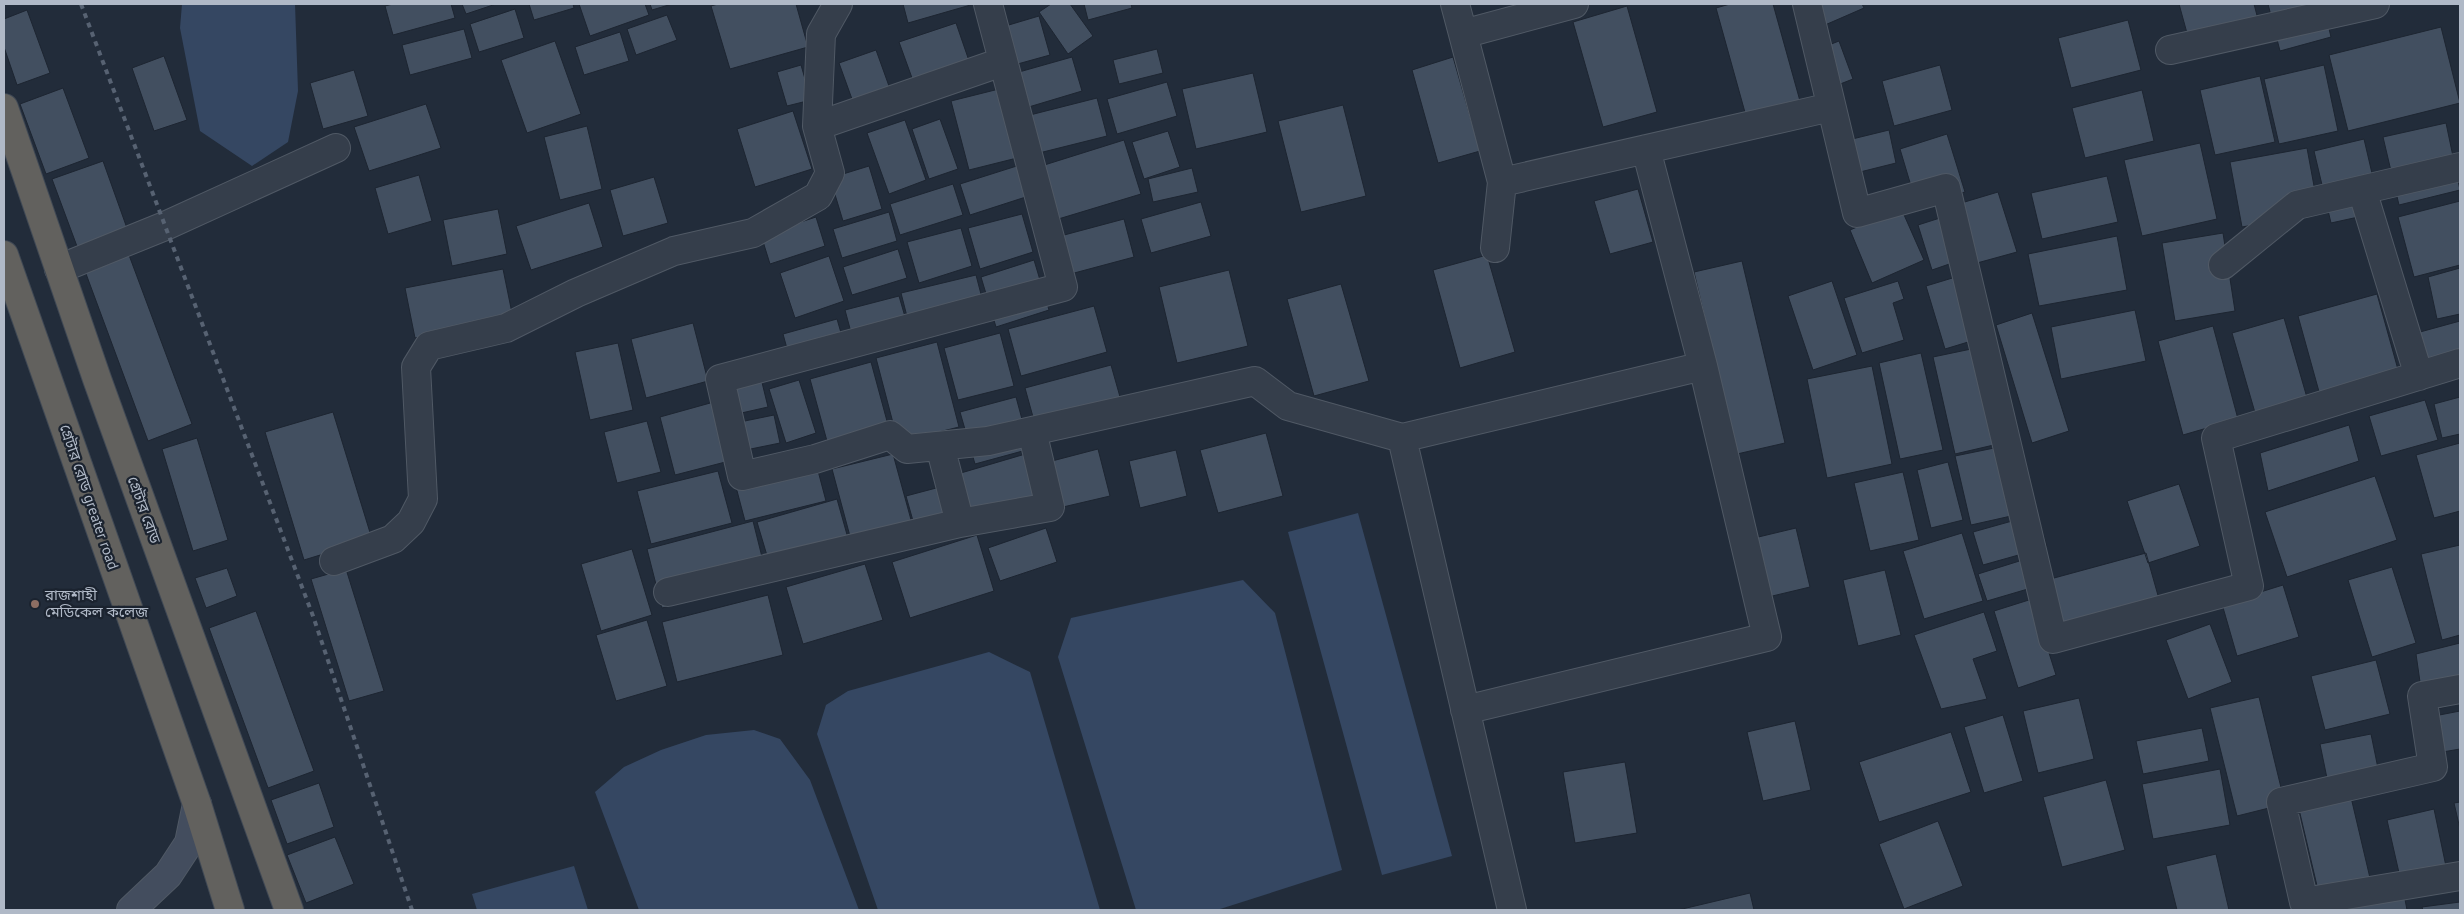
<svg xmlns="http://www.w3.org/2000/svg" width="2464" height="914" viewBox="0 0 2464 914" font-family="'PT Sans','Noto Sans Bengali',sans-serif">
  <style>
    .water { fill: #354762 }
    .building { fill: #424f60; stroke: #1d2531 }
    .lines { fill: none; stroke-linecap: round; stroke-linejoin: round }
    .minor-casing { stroke: #505965; stroke-width: 30 }
    .secondary-casing { stroke: #505965; stroke-width: 30 }
    .trunk-casing { stroke: #404955; stroke-width: 30 }
    .minor { stroke: #353e4b; stroke-width: 28 }
    .secondary { stroke: #434d5e; stroke-width: 28 }
    .trunk { stroke: #62615e; stroke-width: 28 }
    .rail { stroke: #576272; stroke-width: 4; stroke-dasharray: 5 5; stroke-linecap: butt }
    .education-dot { fill: #8d6e63; stroke: #1b232f; stroke-width: 2 }
    .labels { text-anchor: middle; stroke-width: 4.5; stroke-linejoin: round; paint-order: stroke }
    .street-label { font-size: 15px; fill: #b0b9c7; stroke: #1b232f }
    .poi-label { font-size: 15px; fill: #b0b9c7; stroke: #1b232f; text-anchor: start }
  </style>
  <rect width="100%" height="100%" fill="#222c3a"/>
  <path class="water" d="M182,4h113l3,87 -10,51 -36,24 -52,-35 -20,-103z
    M1358,513l94,343 -70,19 -94,-343z
    M1243,580l32,33 67,257 -125,40h-81l-78,-253 13,-39z
    M989,652l41,20 70,238h-222l-61,-176 9,-29 22,-14z
    M754,730l26,9 30,41 49,130h-220l-44,-118 29,-25 37,-17 45,-15z
    M574,866l14,44h-111l-5,-16z"/>
  <path class="building" d="M393,4h58l4,14 -62,17 -8,-29z
    M462,4h34l-30,10z
    M529,4h44l1,4 -40,12z
    M579,4h66l4,11 -59,21z
    M650,4h22l-20,6z
    M718,4h78l12,43 -78,22 -19,-63z
    M903,4h71l-66,19z
    M1051,4h19l23,32 -25,18 -29,-42z
    M1084,4h47l1,4 -44,12z
    M1730,4h43l27,97 -54,15 -30,-108z
    M1817,4h45l2,4 -39,17z
    M2179,4h75l6,23 -70,17z
    M2268,4h55l8,33 -51,14z
    M1627,6l30,106 -54,15 -30,-105z
    M515,9l9,29 -45,14 -9,-28z
    M27,10l23,63 -33,12 -13,-38v-28z
    M667,15l10,25 -41,15 -9,-26z
    M1039,16l11,39 -36,10 -12,-38z
    M2128,20l13,50 -70,18 -13,-50z
    M956,23l20,58 -56,19 -21,-58z
    M2441,27l19,76 -112,28 -19,-76z
    M464,29l8,29 -62,17 -8,-30z
    M620,32l9,29 -45,14 -9,-28z
    M555,41l26,73 -54,19 -26,-73z
    M1839,41l14,38 -23,9 -14,-38z
    M1157,49l6,24 -44,11 -6,-24z
    M876,50l22,61 -37,13 -22,-61z
    M164,56l23,64 -33,11 -22,-63z
    M1072,57l10,34 -60,18 -10,-35z
    M1453,57l27,94 -42,12 -26,-93z
    M801,65l10,35 -24,6 -10,-34z
    M1940,65l12,45 -58,16 -12,-45z
    M2324,65l14,66 -59,13 -15,-65z
    M354,70l14,46 -45,13 -13,-46z
    M1253,73l14,59 -71,17 -14,-60z
    M2260,76l15,66 -60,13 -15,-65z
    M1167,82l10,34 -60,18 -10,-35z
    M1007,87l18,69 -56,14 -18,-69z
    M63,88l26,70 -43,16 -26,-70z
    M2142,90l12,51 -69,17 -13,-50z
    M1097,98l10,38 -72,18 -9,-38z
    M426,104l15,44 -72,23 -15,-44z
    M1343,105l23,91 -65,16 -23,-91z
    M793,111l19,58 -57,18 -18,-58z
    M940,119l18,50 -29,10 -17,-50z
    M905,120l21,60 -37,14 -22,-61z
    M2446,123l14,67 -61,15 -16,-68z
    M587,126l15,63 -42,11 -16,-63z
    M1889,130l7,33 -48,12 -8,-33z
    M1168,131l12,36 -36,12 -12,-37z
    M1947,134l18,58 -48,14 -17,-57z
    M2364,139l17,73 -50,11 -17,-72z
    M1124,140l17,54 -86,26 -17,-53z
    M2200,143l17,76 -75,17 -18,-76z
    M2307,148l12,65 -77,14 -12,-65z
    M103,161l25,70 -50,18 -26,-70z
    M1023,164l9,31 -62,20 -10,-31z
    M869,166l13,43 -39,12 -13,-43z
    M1192,168l6,24 -45,10 -5,-23z
    M419,175l13,46 -44,13 -13,-46z
    M2107,176l11,46 -76,17 -11,-46z
    M654,177l14,46 -45,13 -13,-46z
    M953,184l10,31 -63,20 -10,-31z
    M1638,189l15,53 -43,12 -16,-53z
    M1998,192l19,60 -40,11 -19,-59z
    M2460,201v64l-46,12 -16,-60z
    M1201,202l10,34 -60,17 -10,-34z
    M589,203l14,44 -72,23 -15,-44z
    M1901,208l23,52 -52,23 -22,-53z
    M498,209l9,45 -55,12 -9,-46z
    M889,212l8,29 -55,17 -9,-29z
    M1022,214l11,38 -53,17 -12,-41z
    M816,217l9,29 -55,18 -9,-29z
    M1943,217l15,44 -26,9 -14,-45z
    M1124,219l10,38 -71,19 -10,-38z
    M961,228l11,38 -53,17 -12,-41z
    M2223,233l12,78 -60,10 -13,-78z
    M2117,236l10,54 -88,16 -11,-52z
    M126,247l66,177 -44,17 -66,-178z
    M898,249l9,29 -55,17 -9,-28z
    M1487,255l28,97 -55,16 -27,-98z
    M829,256l15,45 -49,17 -15,-45z
    M1034,260l15,50 -53,17 -15,-50z
    M1742,261l43,182 -48,11 -43,-182z
    M2460,268v46l-23,5 -9,-42z
    M503,269l10,49 -98,20 -10,-50z
    M1229,270l19,76 -71,17 -18,-76z
    M976,275l12,46 -75,19 -12,-47z
    M1959,276l19,63 -33,10 -19,-63z
    M1832,281l25,74 -44,15 -25,-74z
    M1898,281l6,18 -11,4 11,37 -42,13 -18,-55z
    M1341,284l28,97 -55,15 -27,-97z
    M2377,294l25,90 -79,22 -25,-90z
    M899,296l11,38 -54,17 -11,-41z
    M1094,306l13,46 -86,24 -13,-47z
    M2135,310l11,51 -85,18 -10,-52z
    M2032,313l37,118 -37,12 -36,-118z
    M2284,318l26,90 -52,15 -26,-90z
    M837,319l11,38 -54,17 -11,-40z
    M2460,321v51l-27,7 -13,-47z
    M693,323l15,58 -62,17 -15,-59z
    M2213,326l25,93 -55,16 -25,-94z
    M1000,333l14,53 -56,14 -14,-52z
    M937,342l22,85 -61,15 -22,-84z
    M618,343l15,67 -43,10 -15,-68z
    M1976,348l22,96 -43,10 -22,-97z
    M1921,353l22,97 -43,9 -21,-96z
    M871,362l23,85 -61,16 -23,-84z
    M1111,365l13,46 -86,24 -13,-47z
    M758,366l10,41 -31,7 -10,-41z
    M1872,366l20,98 -65,14 -20,-99z
    M799,380l17,53 -30,10 -17,-54z
    M1016,397l14,52 -55,15 -15,-52z
    M2460,397v37l-18,4 -8,-34z
    M721,400l16,59 -62,16 -15,-58z
    M2425,400l13,40 -57,16 -12,-40z
    M333,412l39,127 -68,21 -39,-128z
    M774,415l6,28 -39,8 -6,-28z
    M647,421l14,51 -44,11 -13,-51z
    M2349,425l10,36 -91,30 -8,-38z
    M1266,433l17,63 -65,17 -18,-63z
    M197,438l31,102 -35,11 -31,-102z
    M2460,443v68l-26,7 -18,-63z
    M2004,446l16,68 -49,11 -16,-69z
    M812,448l14,53 -81,20 -14,-53z
    M1098,449l12,47 -47,11 -11,-46z
    M1039,450l11,57 -79,24 -17,-56z
    M1176,450l11,46 -47,12 -11,-47z
    M893,454l23,84 -61,17 -23,-86z
    M1948,462l15,58 -32,8 -14,-58z
    M718,471l14,52 -81,21 -14,-53z
    M1903,472l16,68 -49,11 -16,-68z
    M2375,476l22,64 -110,37 -22,-65z
    M2179,484l21,62 -52,17 -21,-62z
    M940,487l13,46 -34,9 -13,-46z
    M837,499l16,57 -79,23 -17,-57z
    M2037,514l10,33 -64,18 -10,-33z
    M753,521l15,60 -106,27 -15,-59z
    M1046,528l11,34 -57,19 -12,-33z
    M1796,528l14,59 -46,11 -14,-59z
    M1962,533l21,68 -59,18 -21,-68z
    M977,535l17,56 -84,27 -18,-56z
    M2460,545v90l-18,5 -21,-86z
    M632,549l20,66 -51,16 -20,-67z
    M2146,553l13,46 -114,31 -13,-46z
    M2029,558l9,28 -51,15 -9,-27z
    M865,564l18,56 -80,24 -17,-57z
    M2392,567l24,76 -44,14 -24,-77z
    M227,568l10,28 -31,12 -11,-30z
    M346,569l38,122 -35,10 -38,-122z
    M1885,570l16,65 -43,11 -15,-66z
    M2283,585l16,52 -62,19 -15,-52z
    M768,595l15,60 -106,27 -15,-60z
    M2032,599l24,76 -38,13 -24,-77z
    M256,611l58,160 -46,17 -59,-160z
    M1984,612l13,39 -24,8 14,40 -46,10 -27,-74z
    M647,620l20,66 -51,15 -20,-66z
    M2210,624l22,58 -44,17 -22,-59z
    M2460,643v60l-34,9 -4,-16 -6,-42z
    M2376,660l14,54 -65,16 -14,-54z
    M2259,697l26,107 -48,12 -27,-108z
    M2079,698l15,61 -56,14 -15,-62z
    M2460,711v38l-29,5 -7,-36z
    M2003,715l20,66 -39,12 -20,-66z
    M1795,721l16,69 -48,11 -16,-69z
    M2202,728l7,33 -66,13 -7,-33z
    M1951,732l20,60 -92,30 -20,-60z
    M2371,734l9,44 -51,10 -9,-44z
    M1625,762l12,71 -62,10 -12,-71z
    M2220,769l10,56 -77,14 -11,-55z
    M2106,780l19,70 -63,17 -19,-70z
    M319,783l15,44 -47,17 -16,-44z
    M2350,793l20,85 -52,12 -20,-85z
    M2460,802v27l-6,-26z
    M2434,809l14,67 -46,10 -15,-66z
    M1938,821l25,65 -59,23 -25,-65z
    M335,837l19,47 -48,19 -19,-48z
    M2216,854l13,56h-52l-11,-44z
    M1750,893l4,17h-76z
    M2404,894l3,16h-84z
    M2460,902v8h-37l-1,-3z"/>
  <g class="lines">
    <defs>
      <path id="minor" d="M988,4l75,283 -343,92 22,97 73,-17 75,-24 17,14 81,-8 267,-60 33,25 114,32 301,-72 64,271 -302,73
        M1455,4l8,30 111,-30
        M1807,4l50,209 89,-25 107,451 196,-53 -33,-148 244,-75
        M1463,34l39,148
        M2170,50l205,-46
        M817,126l185,-64
        M1646,149l57,217
        M2362,190l57,186
        M1495,248l7,-66 329,-75
        M2223,265l74,-60 163,-38
        M59,269l106,-43 171,-78
        M1402,438l110,472
        M940,446l20,77 90,-16 -18,-76
        M334,561l59,-22 18,-17 12,-23 -7,-132 13,-21 77,-18 70,-35 98,-42 79,-18 65,-37 12,-23 -13,-47 4,-92 17,-30
        M668,592l292,-69
        M2304,902l-23,-100 152,-35 -11,-71 38,-7
        M2307,910l-3,-8 156,-26"/>
      <path id="secondary" d="M131,910l37,-35 21,-32 8,-39"/>
      <path id="trunk" d="M4,108l93,271 192,531
        M4,255l193,549 33,106"/>
    </defs>
    <use href="#minor" class="minor-casing"/>
    <use href="#secondary" class="secondary-casing"/>
    <use href="#trunk" class="trunk-casing"/>
    <use href="#minor" class="minor"/>
    <use href="#secondary" class="secondary"/>
    <use href="#trunk" class="trunk"/>
    <path class="rail" d="M81,4l232,612 99,294"/>
  </g>
  <circle class="education-dot" cx="35" cy="604" r="5"/>
  <g class="labels">
    <g class="street-label">
      <text transform="translate(89 497) rotate(71)" y="5">গ্রেটার রোড greater road</text>
      <text transform="translate(144 510) rotate(70)" y="5">গ্রেটার রোড</text>
    </g>
    <g class="poi-label">
      <text x="45" y="600">রাজশাহী<tspan x="45" dy="17">মেডিকেল কলেজ</tspan></text>
    </g>
  </g>
  <rect width="2464" height="914" fill="none" stroke="#b0b9c7" stroke-width="10"/>
</svg>
